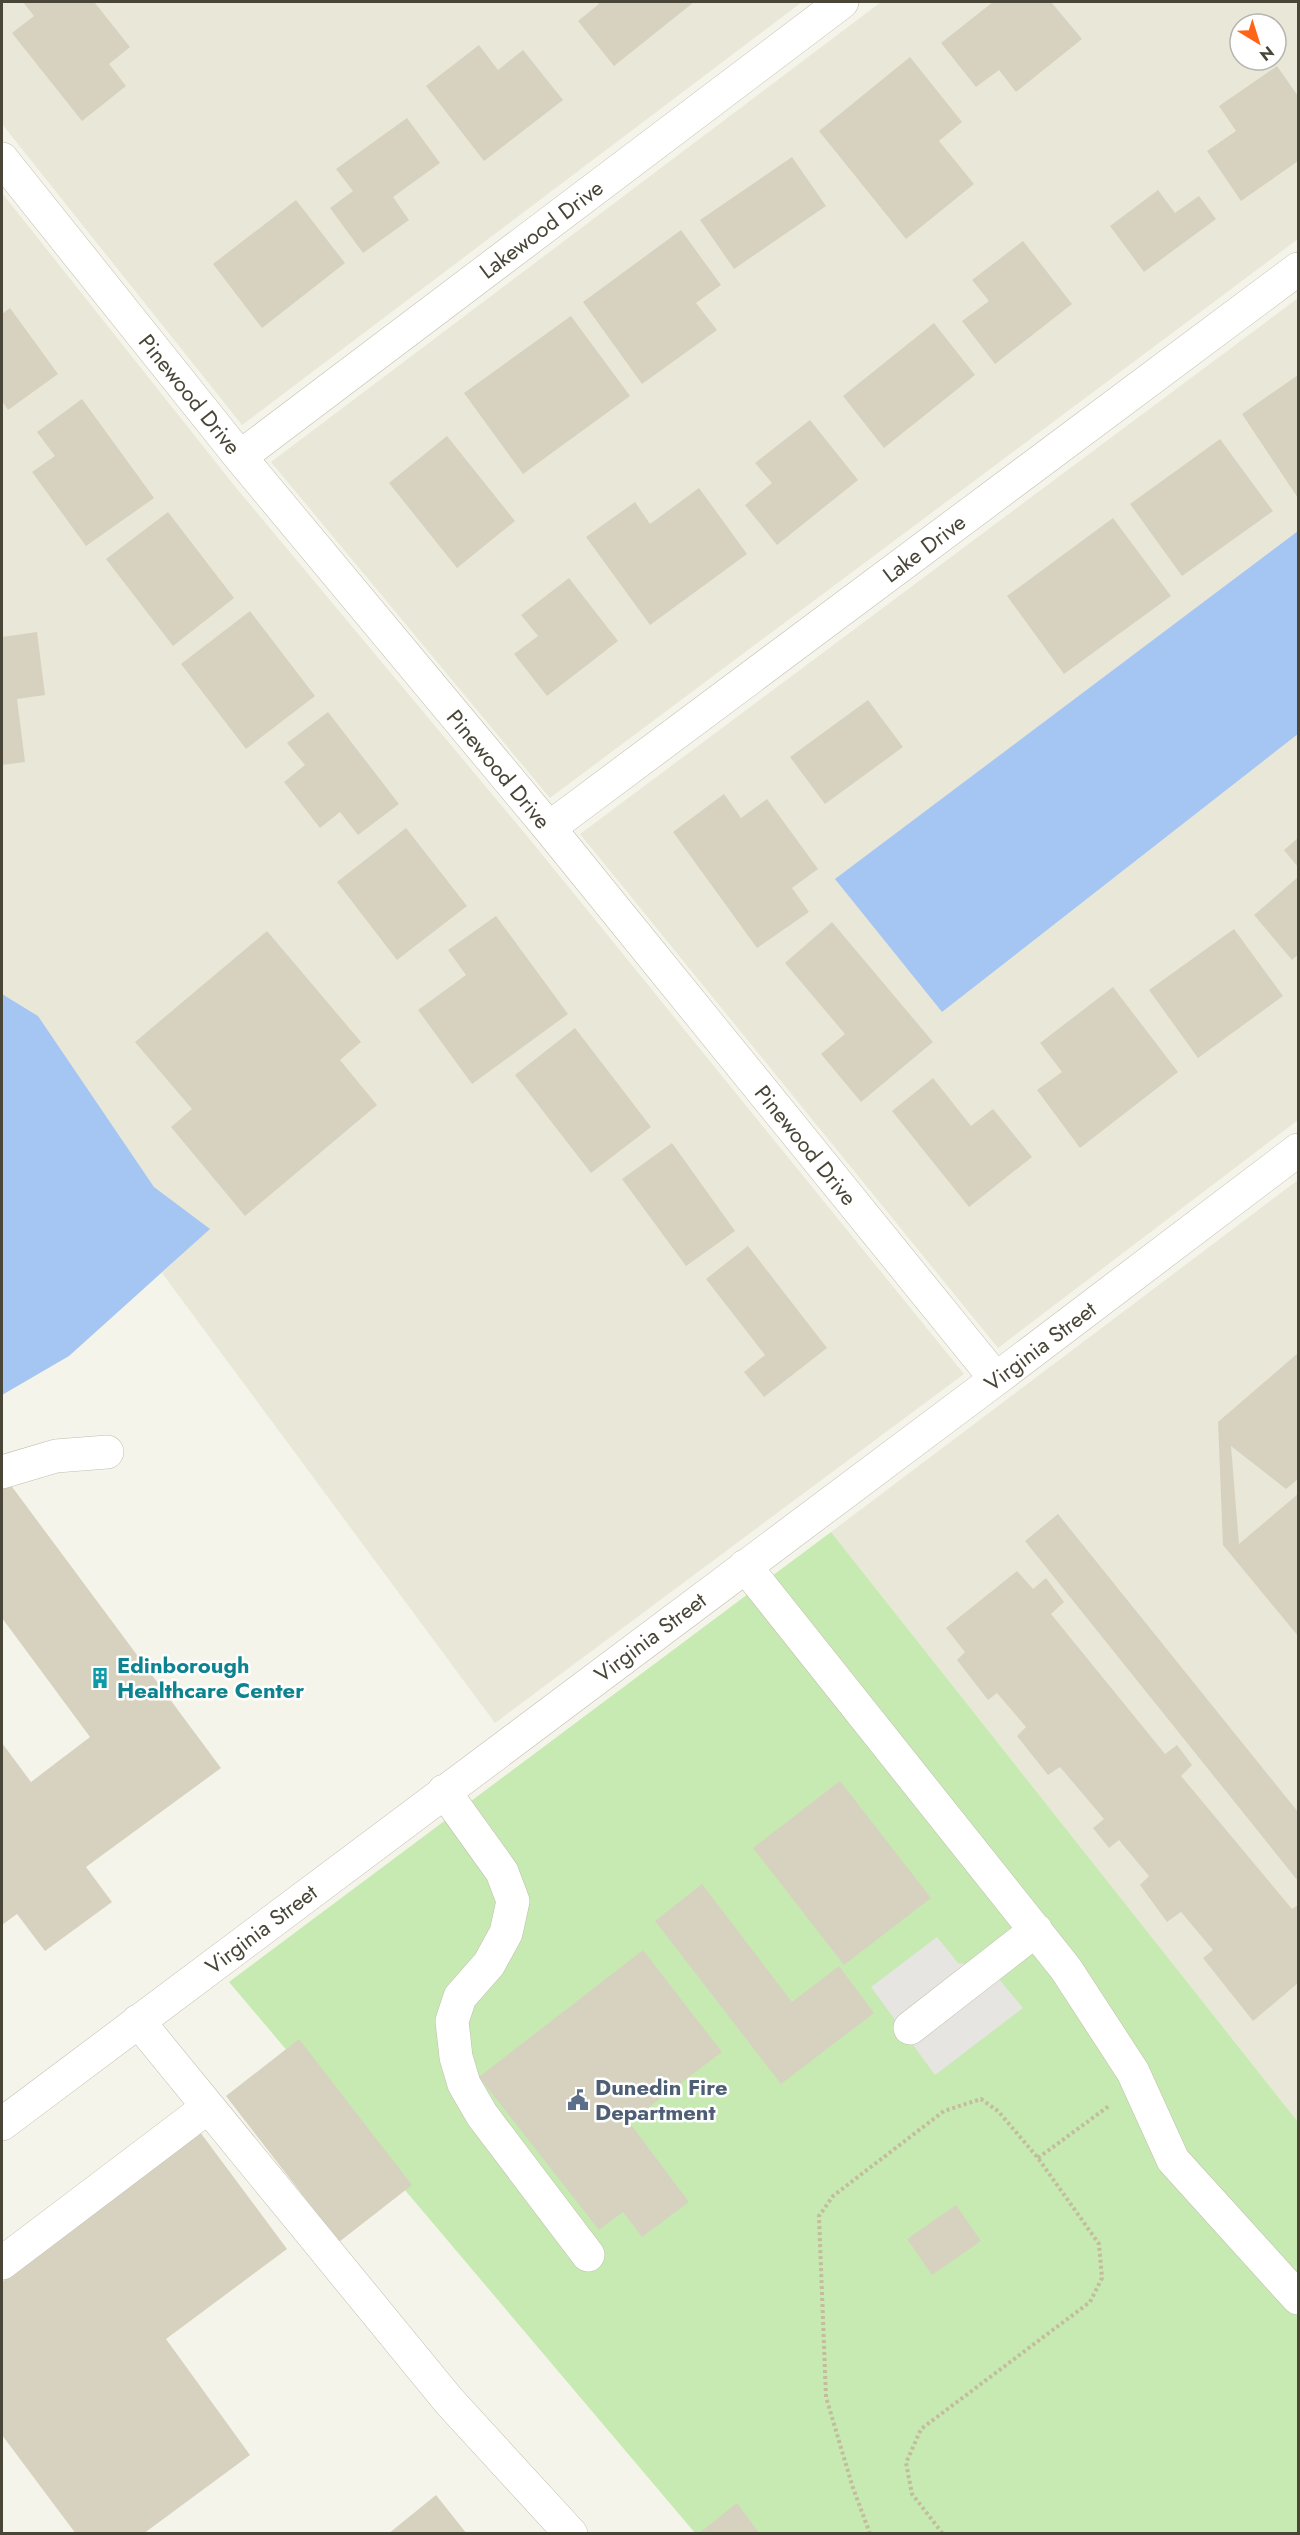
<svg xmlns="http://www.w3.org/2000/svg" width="1300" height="2535" viewBox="0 0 1300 2535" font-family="Jost,sans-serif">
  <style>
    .residential { fill: #e9e7d7; fill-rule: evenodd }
    .green { fill: #c6eab2 }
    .parking { fill: #e6e5e1 }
    .water { fill: #a5c5f2 }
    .building { fill: #d7d2bf }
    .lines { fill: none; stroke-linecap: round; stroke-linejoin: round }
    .minor-casing { stroke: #c1beac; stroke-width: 34 }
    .path { stroke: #c3bc9d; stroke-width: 4; stroke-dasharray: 3 3; stroke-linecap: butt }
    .minor { stroke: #fff; stroke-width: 33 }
    .labels { text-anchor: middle; stroke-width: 5; stroke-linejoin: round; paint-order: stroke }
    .street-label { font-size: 22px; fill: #494537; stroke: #fff }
    .culture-label { font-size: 22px; font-weight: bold; fill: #0d838f; stroke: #fff; text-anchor: start }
    .service-label { font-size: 22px; font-weight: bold; fill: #4e5e75; stroke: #fff; text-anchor: start }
  </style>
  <rect width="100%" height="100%" fill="#f5f4ea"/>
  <path class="residential" d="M2,2h800l-560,423 -240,-301z
    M881,2h417v237l-748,559 -279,-336zM1240,24h36v36h-36z
    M2,193l235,296 295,353 432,532 -469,349 -333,-450 47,-44 -55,-42 -116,-171 -36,-22z
    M1298,298v233l-462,348 106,133 356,-278v386l-300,228 -418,-514z
    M1298,1180v942l-467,-590z"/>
  <path class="green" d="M831,1532l467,590v411h-603l-466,-551z"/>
  <path class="parking" d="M937,1937l21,26 31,4 34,41 -88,67 -64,-88z"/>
  <path class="water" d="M1298,531v203l-356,278 -107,-133z
    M2,994l36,22 116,171 56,42 -141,127 -67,39z"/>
  <path class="building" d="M23,2h74l-2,1 35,44 -21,17 17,22 -44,35 -70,-88 22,-17z
    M597,2h97l-80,64 -36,-45 21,-17z
    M993,2h58l31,37 -66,53 -17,-22 -23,17 -35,-44z
    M479,45l19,25 25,-20 40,50 -79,61 -58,-75z
    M910,57l52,65 -23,19 35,43 -68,55 -87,-108z
    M1277,66l21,30v65l-57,40 -34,-50 29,-20 -17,-25z
    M407,118l33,45 -47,34 16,23 -46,33 -33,-45 23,-17 -17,-22z
    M792,157l34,49 -92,63 -34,-49z
    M1158,190l17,23 24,-17 17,23 -72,53 -34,-46z
    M296,200l49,63 -83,65 -49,-64z
    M681,230l40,55 -25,18 21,27 -75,54 -59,-82z
    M1023,241l49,63 -77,60 -33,-43 27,-20 -17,-21z
    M10,308l48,66 -50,36 -6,-9v-87z
    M571,316l59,80 -107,78 -59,-81z
    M934,323l41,52 -91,73 -41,-52z
    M1298,375v123l-56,-84z
    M82,399l72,99 -68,48 -54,-74 23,-16 -18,-24z
    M810,420l48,60 -81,65 -32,-40 27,-22 -17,-20z
    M447,436l68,85 -58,47 -68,-85z
    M1220,439l53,72 -91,65 -52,-72z
    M699,488l48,66 -97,71 -64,-88 49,-35 15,22z
    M168,512l66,86 -61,48 -67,-87z
    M1113,518l58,78 -107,78 -57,-78z
    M569,578l49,63 -71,55 -33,-42 24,-18 -17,-21z
    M250,611l65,85 -69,53 -65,-85z
    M37,632l8,63 -28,4 8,63 -23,3v-128z
    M868,700l35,47 -78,57 -35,-47z
    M328,712l71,92 -41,31 -18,-23 -20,16 -36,-46 21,-17 -18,-22z
    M724,794l17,24 26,-19 51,70 -26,19 17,24 -52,36 -84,-116z
    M406,828l61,78 -70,54 -60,-78z
    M1298,838v29l-14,-17z
    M1298,877v78l-6,5 -38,-45z
    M496,916l72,98 -96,70 -54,-74 48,-35 -18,-25z
    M832,922l101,120 -72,60 -40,-48 24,-20 -60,-71z
    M1234,929l49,67 -85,62 -49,-68z
    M267,931l94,111 -21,18 37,45 -132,111 -74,-89 21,-18 -57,-67z
    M1113,987l65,85 -98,76 -43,-58 25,-18 -22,-29z
    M575,1028l76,99 -60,46 -76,-98z
    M933,1078l38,48 22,-17 39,48 -63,50 -77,-96z
    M672,1143l63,88 -49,35 -64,-87z
    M748,1246l79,102 -63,49 -20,-25 21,-17 -59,-76z
    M1298,1353v126l-12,10 -55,-43 8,98 59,-50v142l-75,-91 -5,-123z
    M7,1480l214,288 -135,99 26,35 -67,49 -28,-37 -15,11v-182l29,39 59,-45 -88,-119v-134z
    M1058,1514l240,298v69l-273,-340z
    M1017,1571l16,18 13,-11 18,24 -13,12 114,140 12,-9 15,20 -11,11 111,133 6,-4v78l-45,38 -50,-63 10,-8 -32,-38 -14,10 -27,-37 9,-9 -30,-36 -10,8 -16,-20 11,-9 -44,-52 -12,8 -31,-39 9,-9 -29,-34 -9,7 -31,-40 8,-8 -19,-24z
    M840,1781l91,117 -87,67 -91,-117z
    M702,1884l90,118 47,-36 35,47 -93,71 -126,-163z
    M643,1950l79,102 -93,70 60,80 -47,35 -19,-25 -24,18 -120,-153z
    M299,2039l113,146 -73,57 -113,-146z
    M200,2132l87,117 -121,90 84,116 -107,79h-67l-74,-99v-153z
    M956,2205l25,36 -49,34 -25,-36z
    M436,2495l31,39h-79z
    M737,2503l23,31h-62z"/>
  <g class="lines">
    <defs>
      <path id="minor" d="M2,159l238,298 309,371 447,551
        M240,457l602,-455
        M549,828l749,-559
        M2,1472l54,-16 51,-4
        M745,1566l321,403 67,103 40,88 125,138
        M444,1791l58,81 11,29 -7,32 -17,31 -29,33 -8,24 4,36 8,27 18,31 106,140
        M138,2021l311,380 122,133
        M910,2028l126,-98
        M2,2124l994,-745 302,-229
        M2,2263l206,-156"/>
    </defs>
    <use href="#minor" class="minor-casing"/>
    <path class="path" d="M1038,2158l71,-52
      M870,2534l-18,-49 -26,-88 -7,-181 14,-20 111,-85 37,-12 17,12 40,47 61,86 3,34 -12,24 -169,127 -15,34 6,31 31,40"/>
    <use href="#minor" class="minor"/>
  </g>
  <defs>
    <symbol id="building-bare" viewBox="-9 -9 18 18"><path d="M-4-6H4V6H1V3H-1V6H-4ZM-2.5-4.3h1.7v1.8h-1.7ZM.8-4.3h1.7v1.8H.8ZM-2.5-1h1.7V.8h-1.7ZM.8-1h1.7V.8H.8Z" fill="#0f9aa8" stroke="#fff" stroke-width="2.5" paint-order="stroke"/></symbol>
    <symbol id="civic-bare" viewBox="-9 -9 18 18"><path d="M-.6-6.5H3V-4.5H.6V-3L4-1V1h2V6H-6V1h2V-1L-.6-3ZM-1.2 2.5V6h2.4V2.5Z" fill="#5c6f8a" stroke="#fff" stroke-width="2.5" paint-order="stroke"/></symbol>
  </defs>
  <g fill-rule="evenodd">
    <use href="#building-bare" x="85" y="1663" width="30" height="30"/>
    <use href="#civic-bare" x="563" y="2085" width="30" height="30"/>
  </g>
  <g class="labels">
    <g class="street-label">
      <text transform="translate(541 229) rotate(-37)" y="8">Lakewood Drive</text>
      <text transform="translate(190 394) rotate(51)" y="8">Pinewood Drive</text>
      <text transform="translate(924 548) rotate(-37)" y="8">Lake Drive</text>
      <text transform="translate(499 769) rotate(50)" y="8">Pinewood Drive</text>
      <text transform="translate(806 1145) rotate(51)" y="8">Pinewood Drive</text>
      <text transform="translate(1040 1346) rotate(-37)" y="8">Virginia Street</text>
      <text transform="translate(650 1637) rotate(-37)" y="8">Virginia Street</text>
      <text transform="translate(261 1929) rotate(-37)" y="8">Virginia Street</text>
    </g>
    <g class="culture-label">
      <text x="117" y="1673">Edinborough<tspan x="117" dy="25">Healthcare Center</tspan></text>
    </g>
    <g class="service-label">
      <text x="595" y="2095">Dunedin Fire<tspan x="595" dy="25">Department</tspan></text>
    </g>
  </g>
  <rect width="1300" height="2535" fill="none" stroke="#494537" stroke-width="6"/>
  <g transform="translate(1258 42) rotate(142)"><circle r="28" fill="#ffffff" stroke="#b6b5af" stroke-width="1.5"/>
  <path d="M0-4.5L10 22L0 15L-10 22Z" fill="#fe6518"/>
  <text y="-9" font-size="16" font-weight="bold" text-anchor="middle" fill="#494537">N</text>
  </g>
</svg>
